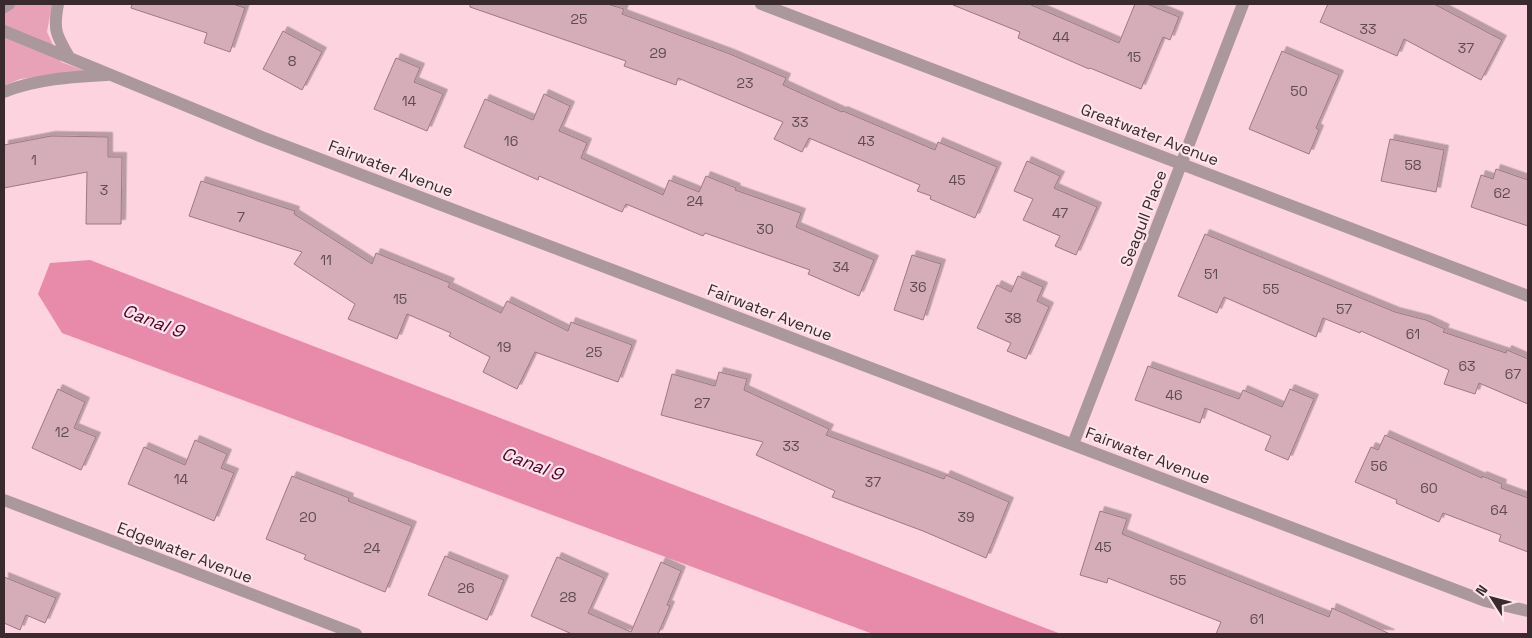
<svg xmlns="http://www.w3.org/2000/svg" width="1532" height="638" viewBox="0 0 1532 638" font-family="'Space Grotesk',sans-serif">
  <style>
    .green { fill: #e8a2b8 }
    .water { fill: #e88baa }
    .building { fill: #d5adb9; stroke: #9d7883; filter: url(#shadow) }
    .lines { fill: none; stroke-linecap: round; stroke-linejoin: round }
    .minor { stroke: #aa989d; stroke-width: 12 }
    .labels { text-anchor: middle; stroke-width: 4.5; stroke-linejoin: round; paint-order: stroke }
    .number-label { font-size: 14px; fill: #604b52 }
    .street-label { font-size: 16px; fill: #392a2f; stroke: #fee5ec }
    .water-label { font-size: 18px; font-style: italic; fill: #530029; stroke: #fee5ec }
  </style>
  <defs>
    <filter id="shadow"><feDropShadow dx="4.5" dy="-4.5" stdDeviation="0" flood-color="#0004"/></filter>
  </defs>
  <rect width="100%" height="100%" fill="#fcd3de"/>
  <path class="green" d="M16,4h36l-5,28 14,30 25,9 -66,8 -16,7v-76z"/>
  <path class="water" d="M90,260l971,374h-188l-811,-301 -24,-39 12,-31z"/>
  <path class="building" d="M132,4h101l12,4 -15,44 -26,-9 3,-10 -76,-25z
    M470,4h137l17,5 -2,5 108,40 56,24 -3,7 59,27 1,-1 92,39 3,-8 59,25 -22,51 -45,-19 1,-3 -14,-5 3,-6 -111,-47 -7,14 -28,-13 9,-17 -105,-44 -2,7 -52,-19 2,-5 -156,-54z
    M953,4h76l90,39 16,-39h12l32,13 -9,23 -7,-3 -22,52 -51,-21 -1,1 -71,-31 2,-6 -67,-27z
    M1328,4h106l68,36 -21,40 -77,-41 -7,17 -77,-34z
    M283,31l39,21 -20,38 -39,-21z
    M1282,51l57,24 -23,53 3,2 -10,24 -60,-25z
    M396,58l24,10 -6,14 29,12 -16,37 -53,-22z
    M544,94l26,12 -11,25 28,12 -6,15 82,37 6,-15 30,12 7,-16 30,12 -1,2 66,23 -5,14 78,33 -15,36 -51,-22 2,-4 -105,-37 -2,3 -77,-32 -4,8 -83,-36 -1,4 -74,-33 21,-48 48,21z
    M51,136l57,1v20h14l-1,67h-35l1,-52 -83,16v-43z
    M1390,139l54,11 -8,42 -55,-11z
    M1027,161l33,15 -6,12 43,19 -21,48 -21,-9 5,-10 -37,-16 10,-21 -19,-8z
    M1496,169l32,11v46l-57,-19 10,-32 12,4z
    M201,181l94,30 -1,3 78,50 4,-11 74,30 -2,4 53,26 6,-12 61,30 3,-9 61,23 -14,37 -83,-30 -18,37 -34,-17 7,-15 -41,-21 2,-3 -44,-19 -10,25 -49,-20 7,-15 -61,-40 8,-12 -113,-36z
    M1205,234l190,78 31,8 19,9 -2,3 63,21 1,-3 21,9v45l-49,-21 -4,11 -31,-10 5,-14 -88,-39 -1,2 -37,-15 -7,19 -92,-40 -7,16 -39,-17z
    M912,255l29,9 -18,56 -29,-10z
    M1018,276l25,11 -6,14 12,6 -23,52 -19,-8 4,-8 -34,-15 20,-43 14,7z
    M1148,366l91,33 4,-9 39,17 8,-18 24,10 -26,61 -23,-10 6,-14 -66,-28 -5,15 -65,-23z
    M719,372l28,7 -3,11 85,39 -3,6 118,44 2,-4 63,27 -23,56 -63,-27 -91,-34 3,-6 -79,-36 7,-13 -102,-27 11,-41 43,12z
    M58,389l27,13 -11,26 22,9 -15,33 -49,-22z
    M1385,435l97,43v-2l20,8 -1,4 27,10v54l-29,-11 2,-6 -58,-22 -4,9 -43,-19 1,-3 -42,-18 16,-35 7,3z
    M195,440l32,14 -6,14 13,5 -20,48 -86,-37 16,-37 41,18z
    M292,476l57,22 -1,3 64,25 -27,66 -81,-33 2,-4 -40,-16z
    M1100,511l27,8 -5,15 207,83 3,-9 58,26h-174l5,-12 -113,-44 -1,5 -27,-8z
    M445,556l59,24 -17,40 -59,-25z
    M557,557l47,21 -16,35 43,19 30,-70 20,9 -14,34 3,1 -12,28h-86l-41,-18z
    M4,577l52,21 -11,25 -19,-8 -6,15 -16,-7z"/>
  <g class="lines">
    <path class="minor" d="M58,4c-5,26 -2,31 11,53
      M761,4l767,292
      M4,7l5,-3
      M4,31l258,106 1223,464 43,10
      M4,92c32,-13 68,-15 103,-17
      M1073,444l170,-440
      M4,500l352,134"/>
  </g>
  <g class="labels">
    <g class="number-label">
      <text x="579" y="24">25</text>
      <text x="1368" y="34">33</text>
      <text x="1061" y="42">44</text>
      <text x="1466" y="53">37</text>
      <text x="658" y="58">29</text>
      <text x="1134" y="62">15</text>
      <text x="292" y="66">8</text>
      <text x="745" y="88">23</text>
      <text x="1299" y="96">50</text>
      <text x="409" y="106">14</text>
      <text x="800" y="127">33</text>
      <text x="511" y="146">16</text>
      <text x="866" y="146">43</text>
      <text x="34" y="165">1</text>
      <text x="1413" y="170">58</text>
      <text x="957" y="185">45</text>
      <text x="104" y="195">3</text>
      <text x="1502" y="198">62</text>
      <text x="695" y="206">24</text>
      <text x="1060" y="218">47</text>
      <text x="241" y="222">7</text>
      <text x="765" y="234">30</text>
      <text x="326" y="265">11</text>
      <text x="841" y="272">34</text>
      <text x="1211" y="279">51</text>
      <text x="918" y="292">36</text>
      <text x="1271" y="294">55</text>
      <text x="400" y="304">15</text>
      <text x="1344" y="314">57</text>
      <text x="1013" y="323">38</text>
      <text x="1413" y="339">61</text>
      <text x="504" y="352">19</text>
      <text x="594" y="357">25</text>
      <text x="1467" y="371">63</text>
      <text x="1513" y="379">67</text>
      <text x="1174" y="400">46</text>
      <text x="702" y="408">27</text>
      <text x="62" y="437">12</text>
      <text x="791" y="451">33</text>
      <text x="1379" y="471">56</text>
      <text x="181" y="484">14</text>
      <text x="873" y="487">37</text>
      <text x="1429" y="493">60</text>
      <text x="1499" y="515">64</text>
      <text x="308" y="522">20</text>
      <text x="966" y="522">39</text>
      <text x="1103" y="552">45</text>
      <text x="372" y="553">24</text>
      <text x="1178" y="585">55</text>
      <text x="466" y="593">26</text>
      <text x="568" y="602">28</text>
      <text x="1257" y="624">61</text>
    </g>
    <g class="street-label">
      <text transform="translate(1150 134) rotate(21)" y="6">Greatwater Avenue</text>
      <text transform="translate(391 168) rotate(21)" y="6">Fairwater Avenue</text>
      <text transform="translate(1143 218) rotate(-69)" y="6">Seagull Place</text>
      <text transform="translate(770 312) rotate(21)" y="6">Fairwater Avenue</text>
      <text transform="translate(1148 455) rotate(21)" y="6">Fairwater Avenue</text>
      <text transform="translate(185 552) rotate(21)" y="6">Edgewater Avenue</text>
    </g>
    <g class="water-label">
      <text transform="translate(153 321) rotate(21)" y="6">Canal 9</text>
      <text transform="translate(532 464) rotate(21)" y="6">Canal 9</text>
    </g>
  </g>
  <rect width="1532" height="638" fill="none" stroke="#392a2f" stroke-width="10"/>
  <g transform="translate(1492 598) rotate(306)" stroke="#fee5ec" stroke-width="4" paint-order="stroke">
  <path d="M0-4L9 19L0 12L-9 19Z" fill="#392a2f"/>
  <text y="-8" font-size="14" font-weight="bold" text-anchor="middle" fill="#392a2f">N</text>
  </g>
</svg>
